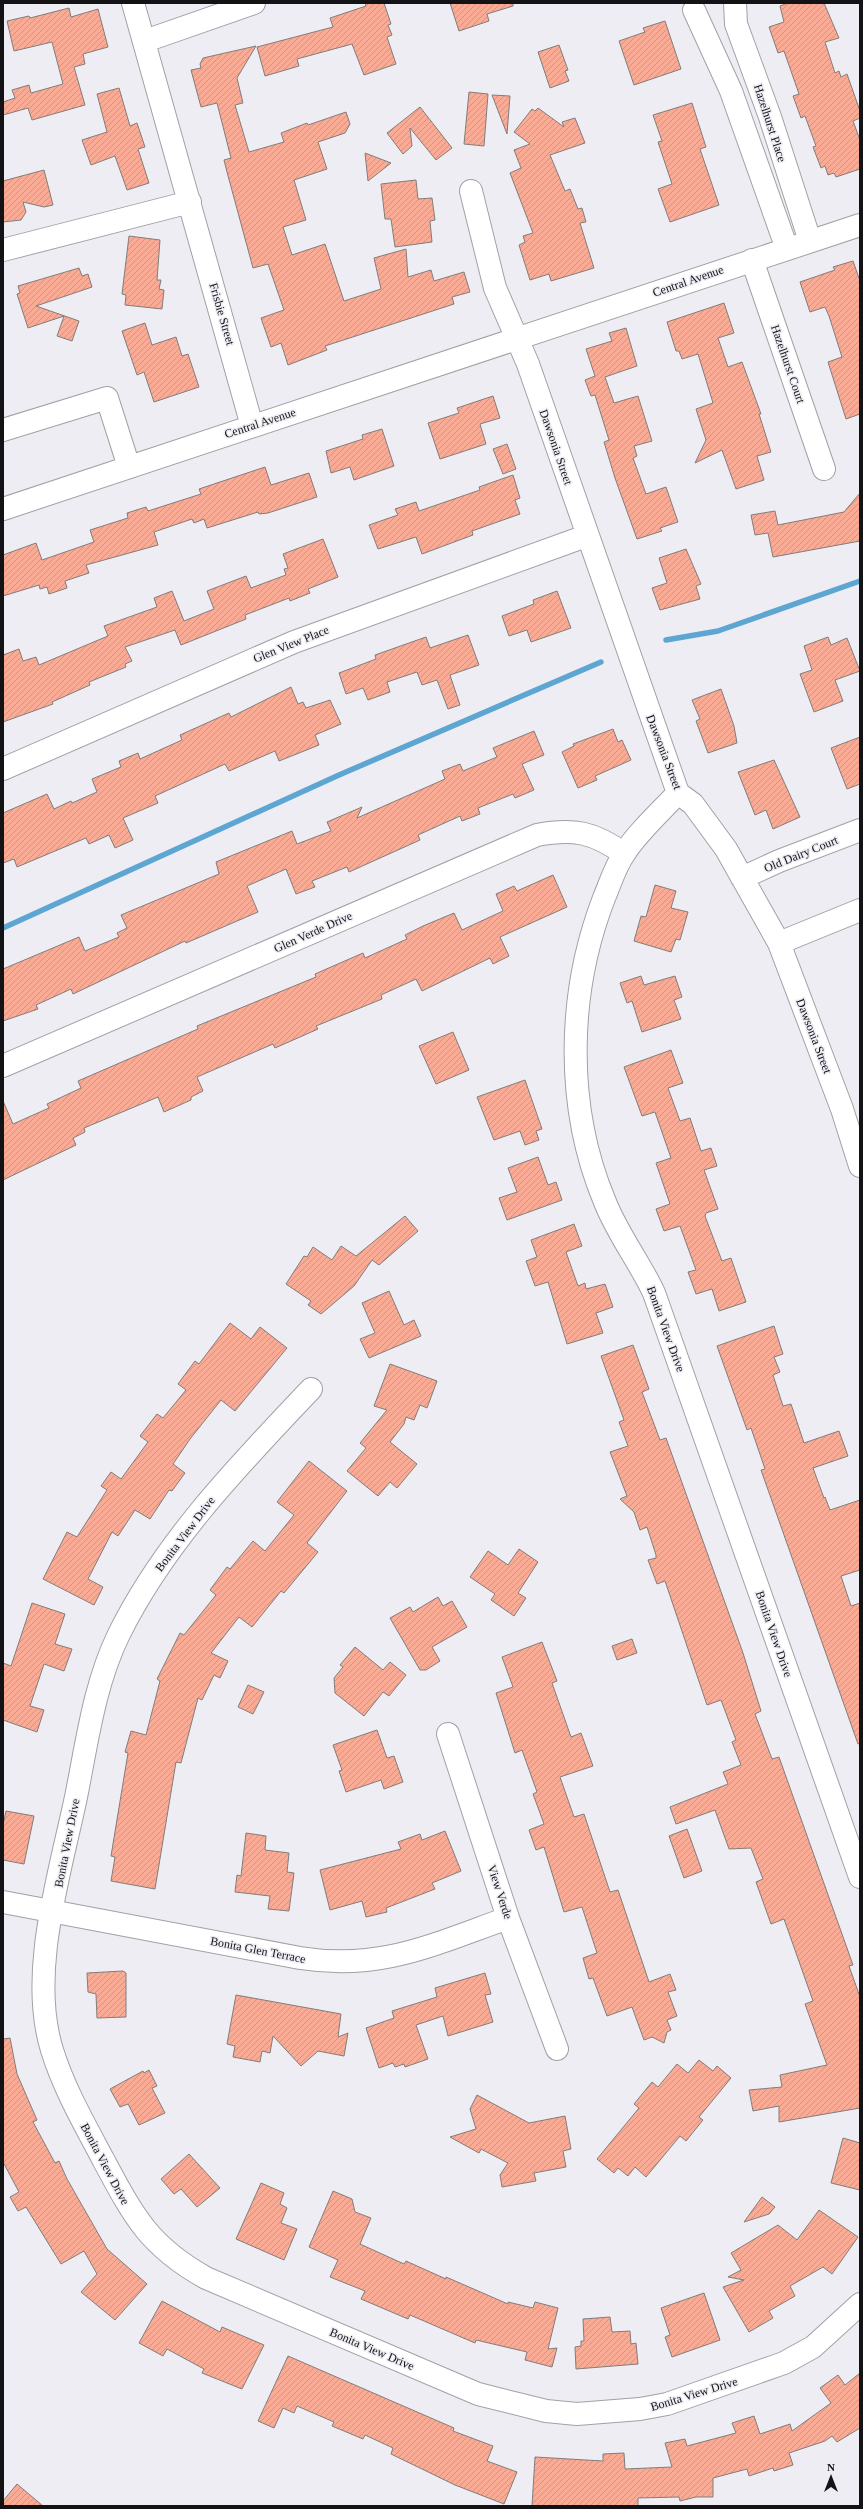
<svg xmlns="http://www.w3.org/2000/svg" width="863" height="2509" viewBox="0 0 863 2509" font-family="'Times New Roman',serif">
  <style>
    .lines { fill: none; stroke-linecap: round; stroke-linejoin: round }
    .stream { stroke: #5ea6d2; stroke-width: 5.5 }
    .building { fill: url(#building-hatch); stroke: #837c7a }
    .minor-casing { stroke: #a2a0a6; stroke-width: 24 }
    .major-casing { stroke: #a2a0a6; stroke-width: 24 }
    .minor { stroke: #fff; stroke-width: 22 }
    .major { stroke: #fff; stroke-width: 22 }
    .labels { text-anchor: middle; stroke-width: 3; stroke-linejoin: round; paint-order: stroke }
    .street-label { font-size: 12px; fill: #131215; stroke: #efedf4 }
  </style>
  <defs>
    <pattern id="building-hatch" width="6" height="6" patternUnits="userSpaceOnUse"><rect width="6" height="6" fill="#f9ab96"/><path d="M-1 1l2-2M0 6l6-6M5 7l2-2" fill="none" stroke="#d59280"/></pattern>
  </defs>
  <rect width="100%" height="100%" fill="#efedf4"/>
  <g class="lines">
    <path class="stream" d="M666,640l52,-9 142,-50
      M3,928l336,-153 262,-113"/>
  </g>
  <path class="building" d="M365,3h19l7,21 -3,1 4,10 -5,2 9,27 -32,11 -12,-31 -55,15 2,7 -34,10 -8,-29 76,-20 -3,-9 36,-12z
    M450,3h63v3l-26,8 2,7 -30,10z
    M788,3h36l15,35 -14,4 10,31 4,-2 2,6 6,-3 13,37v7l-7,3 7,19v29l-24,8 -2,-4 -6,2 -3,-9 -4,2 -8,-21 3,-1 -11,-30 -4,2 -8,-22 6,-2 -15,-43 -6,2 -9,-26 15,-5 -4,-16z
    M69,8l2,9 27,-8 10,38 -25,7 2,10 -11,3 11,38 -53,15 -4,-12 -25,7v-13l12,-4 -3,-8 17,-5 2,8 32,-9 -11,-42 -38,9 -7,-30 22,-5 1,2z
    M665,21l16,48 -47,16 -15,-44 26,-9 -2,-4z
    M559,45l9,25 -3,1 4,10 -19,7 -12,-36z
    M256,46l-19,32 6,25 -8,2 14,47 35,-10 -3,-9 26,-10 1,2 38,-13 4,12 -5,9 -27,9 9,27 -33,11 12,40 -23,7 9,28 33,-11 19,57 37,-12 -7,-31 32,-9 2,28 23,-7 3,11 30,-9 6,20 -18,5 2,7 -129,42 2,4 -39,15 -7,-22 -10,4 -10,-29 23,-8 -16,-46 -15,4 -26,-96 -3,-12 7,-2 -14,-55 -16,4 -10,-37 10,-2 -1,-4 3,-6z
    M119,88l11,38 7,-3 8,24 -7,2 11,34 -22,7 -12,-34 -24,9 -9,-25 25,-8 -10,-38z
    M469,92l19,2 -4,52 -20,-2z
    M492,95l18,1 -3,38z
    M692,103l14,44 -6,2 19,56 -49,17 -12,-33 14,-5 -14,-42 4,-1 -9,-26z
    M420,107l32,41 -16,12 -26,-32 2,18 -9,8 -16,-21z
    M538,108l26,19 -2,-5 13,-4 10,25 -35,12 15,36 5,-2 8,20 4,-1 4,14 -6,1 14,45 -43,13 -2,-7 -19,6 -11,-35 6,-3 -2,-6 10,-3 -23,-60 11,-5 -7,-18 16,-6 -16,-12 18,-23 3,2z
    M365,153l26,10 -23,18z
    M44,170l9,35 -9,2 -21,-5 3,10 -5,8 -18,2v-41z
    M416,180l2,19 14,-1 3,22 -5,1 2,21 -37,5 -4,-28h-6l-4,-35z
    M129,236l31,4 -3,40h4l-2,9 5,1 -2,19 -37,-4 1,-10 -4,-1z
    M853,261l7,20v133l-14,5 -18,-57 14,-5 -13,-41 -4,-9 -15,5 -10,-30 35,-12 -2,-3z
    M79,268l3,8 6,-2 4,13 -56,19 43,15 -7,20 -15,-5 7,-20 -36,12 -11,-34 3,-1 -2,-7z
    M724,303l10,30 -16,5 10,29 14,-5 19,52h-2l12,38 -14,4 7,24 -28,9 -14,-39 -27,13 11,-23 -10,-31 17,-6 -15,-49 -16,5 -3,-8h-3l-9,-29z
    M145,323l7,22 24,-8 6,19 6,-2 11,33 -45,15 -10,-30 -7,3 -15,-44z
    M626,328l11,38 -32,11 9,26 24,-7 14,45 -18,5 3,10 -4,2 13,36 20,-7 12,35 -18,6 2,3 -25,8 -22,-61 -11,-36 5,-2 -14,-45 -4,1 -6,-16 10,-4 -9,-27 26,-8 -3,-8z
    M493,396l7,22 -20,6 6,20 -46,15 -12,-36 31,-10 -2,-5z
    M382,429l12,37 -40,14 -4,-13 -19,6 -5,-22 37,-12 -1,-4z
    M507,444l9,25 -13,5 -10,-25z
    M265,467l6,18 38,-12 8,24 -49,16 -9,1 -1,-2 -51,16 -3,-9 -10,4 -2,-4 -38,13 4,13 -72,20 3,8 -24,8 2,7 -18,6 -2,-7 -7,2 -1,-4 -36,11v-41l33,-12 6,17 52,-18 -4,-12 38,-12 -1,-5 19,-6 2,4 53,-17 -2,-5z
    M513,475l7,23 -5,2 5,14 -48,17 1,4 -51,19 -6,-17 -38,12 -9,-24 29,-10 -3,-6 21,-7 3,9 61,-21 -1,-3z
    M860,493v48l-87,16 -5,-24 -13,2 -4,-20 24,-4 3,14 66,-13z
    M323,539l15,38 -30,12 2,4 -20,8 -1,-3 -44,17 1,4 -65,26 -6,-15 -50,17 7,14 -7,3 1,3 -37,15 1,3 -38,17 1,2 -50,18v-67l16,-6 4,12 13,-4 3,8 69,-29 -4,-10 53,-19 -3,-9 18,-7 12,30 30,-12 -7,-18 39,-15 5,12 35,-13 -2,-6 4,-1 -5,-14z
    M686,549l15,35 -5,2 4,13 -40,11 -8,-22 15,-5 -8,-25z
    M557,591l14,37 -40,14 -4,-12 -18,6 -7,-20 32,-12 -1,-4z
    M468,635l11,30 -29,10 10,30 -12,4 -11,-29 -15,5 -5,-13 -30,10 3,10 -22,8 -5,-12 -17,6 -7,-21 37,-14 -1,-4 51,-18 4,11z
    M828,637l3,8 16,-7 13,33 -25,9 8,21 -29,11 -14,-38 12,-4 -8,-24z
    M291,687l7,17 5,-2 3,6 24,-8 11,24 -26,11 4,10 -40,16 -4,-10 -46,20 -4,-7 -70,32 3,7 -35,15 10,22 -18,8 -6,-13 -20,9 -3,-6 -69,29 -3,-8 -11,4v-50l44,-19 7,15 17,-8 1,2 25,-11 -5,-13 29,-12 -2,-6 19,-8 2,6 42,-19 -2,-5 49,-22 2,4z
    M721,689l13,37 3,17 -29,10 -12,-32 4,-2 -8,-19z
    M613,729l5,13 4,-2 9,20 -36,16 2,4 -19,8 -16,-36 12,-6 -1,-2z
    M534,731l10,24 -22,9 12,26 -19,8 -2,-4 -35,14 2,6 -18,7 -2,-5 -42,19 2,5 -51,23 -20,9 -2,-5 -35,14 3,6 -19,7 -10,-25 -39,17 11,26 -72,31 -1,-2 -112,53 -2,-5 -35,16 2,4 -35,12v-52l76,-32 6,14 34,-14 -2,-4 10,-5 -6,-13 98,-41 -3,-12 76,-31 5,13 34,-13 -4,-9 35,-15 -5,11 88,-39 -3,-8 18,-7 3,7 34,-14 -4,-9z
    M860,737v47l-13,5 -16,-41z
    M774,760l26,57 -27,12 -7,-19 -11,5 -17,-43z
    M553,875l14,32 -67,30 9,19 -16,8 -3,-6 -68,33 -6,-12 -35,16 1,4 -66,27 2,3 -43,19 -2,-4 -76,33 6,14 -12,6v3l-27,12 -6,-15 -74,31 1,4 -12,6 3,7 -73,35v-79l10,23 36,-16 -2,-4 34,-16 -3,-7 120,-52 -1,-3 119,-49 -1,-3 48,-21 2,5 42,-19 -2,-4 18,-9 31,-13 8,17 41,-19 -7,-17 18,-8 3,5z
    M655,885l21,6 -5,17 17,4 -8,28 -4,-1 -5,13 -37,-11 7,-25 5,1z
    M641,976l3,9 31,-9 7,21 -8,3 7,19 -39,13 -10,-31 -5,2 -7,-20z
    M453,1032l16,38 -33,14 -17,-38z
    M671,1050l12,33 -15,5 12,33 10,-3 11,33 10,-3 6,18 -13,4 14,39 -12,4 -1,3 17,45 9,-3 15,44 -27,9 -7,-22 -16,5 -8,-22 8,-2 -16,-44 -16,5 -8,-22 14,-5 -14,-41 15,-5 -16,-46 -13,4 -18,-49z
    M525,1080l17,49 -6,2 3,9 -14,5 -5,-14 -26,9 -17,-43z
    M538,1157l10,28 8,-3 6,18 -55,20 -8,-22 18,-6 -9,-24z
    M405,1216l13,15 -39,34 -7,-5 -18,26 -33,28 -13,-9 3,-4 -25,-17 18,-28 3,1 6,-10 19,13 9,-14 15,10z
    M574,1224l8,22 -16,6 12,34 7,-3 1,6 19,-5 8,23 -17,6 7,20 -36,11 -19,-62 -13,4 -9,-25 11,-4 -6,-17z
    M389,1291l15,34 10,-5 7,16 -52,22 -9,-19 15,-6 -13,-30z
    M230,1323l21,16 9,-12 27,21 -52,63 -14,-11 -31,39 -17,25 12,9 -13,18 -3,-1 -19,29 -15,-9 -17,26 -6,-4 -24,47 15,8 -9,18 -51,-26 24,-47 10,5 30,-47 -6,-4 10,-14 10,7 27,-37 -8,-6 17,-22 6,4 23,-28 -8,-6 17,-23 4,3z
    M774,1326l9,28 -9,3 6,15 -7,3 10,31 8,-2 13,39 35,-12 9,25 -35,12 11,30 1,-1 5,13 30,-10v70l-19,6 10,30 9,-3v140l-2,1 -97,-274 4,-1 -14,-41 -4,2 -30,-84z
    M633,1345l16,44 -7,3 18,48 6,-2 77,215 18,58 -6,3 17,45 7,-2 74,208 -4,1 11,31v111l-81,14v-16l-26,5 -4,-21 33,-3 -2,-12 47,-10 -22,-61 8,-3 -29,-82 -13,5 -15,-42 7,-3 -12,-31 -22,1 -14,-39 -39,14 -6,-17 58,-23 -5,-12 18,-7 -9,-23 4,-2 -15,-40 -14,5 -42,-124 -8,3 -9,-24 8,-2v-3l-9,-28 -7,3 -6,-18 -14,-13 7,-3 -17,-44 18,-6 -9,-24 5,-2 -23,-64z
    M390,1364l47,17 -10,27 -7,-3 -6,15 -8,-3 -2,7 -14,18 27,22 -20,24 -7,-6 -12,14 -31,-25 19,-23 -6,-5 27,-33 -13,-4z
    M309,1461l38,30 -40,52 11,9 -34,41 -3,-2 -29,36 -13,-10 -28,36 17,8 -8,17 -6,-3 -12,25 -4,-2 -17,65 -5,-1 -21,127 -44,-8 4,-24 -4,-1 17,-103 -3,-1 6,-21 15,4 14,-54 -3,-2 23,-46 4,2 32,-40 -6,-5 17,-23 3,2 23,-28 12,10 29,-36 -17,-13z
    M519,1549l19,13 -20,31 8,5 -12,18 -23,-16 4,-6 -25,-17 18,-26 20,14z
    M438,1597l5,9 9,-5 15,26 -35,20 8,14 -14,9h-6l-30,-52 20,-11 3,5z
    M32,1603l33,11 -10,30 17,5 -8,22 -20,-7 -14,42 14,4 -7,22 -34,-12v-57l8,3z
    M632,1639l5,14 -20,7 -5,-14z
    M542,1642l15,39 -5,2 19,54 10,-4 12,33 -33,11 14,40 10,-3 26,78 8,-2 31,92 21,-8 6,16 -8,2 9,24 -10,4 4,10 -4,2 -3,11 -12,-6 -8,3 -12,-33 -25,9 -14,-38 -4,1 -6,-21 14,-5 -15,-46 -18,5 -20,-65 -8,3 -7,-20 15,-6 -11,-30 4,-2 -15,-42 -7,3 -19,-60 17,-6 -11,-30z
    M355,1647l28,23 7,-8 16,13 -17,21 -6,-4 -19,24 -29,-23 -1,-15 9,-11 -3,-2z
    M248,1685l16,7 -11,22 -15,-7z
    M377,1730l10,28 7,-2 9,26 -19,7 -3,-9 -35,12 -7,-21 3,-1 -9,-25z
    M6,1811l28,5 -10,48 -21,-4v-35z
    M687,1829l15,42 -18,7 -15,-42z
    M445,1831l16,40 -29,12 3,6 -49,19 1,4 -21,5 -4,-16 -32,9 -10,-40 81,-21 -3,-7 22,-8 2,6z
    M246,1833l20,3 -1,14 24,3 -2,19 7,1 -5,38 -21,-2 2,-13 -35,-4 2,-17 4,1z
    M123,1971l3,2v44l-29,1 -1,-24 -8,-2 -1,-19z
    M485,1973l6,21 -6,1 8,27 -45,14 -5,-20 -27,9 12,34 -23,8 -1,-3 -9,3 -2,-4 -14,5 -13,-40 28,-10 -2,-7 45,-14 -2,-9z
    M236,1995l105,19 -3,23 10,-4 -4,23 -26,-5 -17,15 -28,-30 -3,17 -8,-2 -2,11 -27,-5 2,-11 -8,-2z
    M10,2038l7,36 20,46 -4,2 22,41 4,-2 8,18 40,70 40,35 -32,36 -34,-28 16,-18 -13,-23 -23,13 -35,-57 -8,4 -8,-14 9,-5 -16,-30v-123z
    M699,2060l14,11 4,-5 14,12 -32,39 4,3 -17,21 -6,-5 -34,41 -11,-10 -7,9 -10,-8 -4,5 -17,-14 42,-51 -5,-4 18,-22 6,5 19,-23 11,9z
    M149,2070l8,16 -5,2 13,25 -26,12 -11,-21 -8,3 -10,-18 33,-18 1,2z
    M477,2095l52,28 36,-7 6,33 -8,2 3,16 -32,6 2,8 -34,6 -2,-12 8,-12 -27,-14 -2,4 -29,-16 26,-8 -6,-20z
    M843,2138l17,5v47l-29,-7z
    M189,2154l31,34 -23,19 -16,-18 -7,5 -13,-15z
    M261,2183l23,10 -4,11 7,4 -6,15 16,6 -13,31 -48,-21z
    M333,2191l19,8 3,13 16,6 -11,26 44,20 2,-3 40,18v-2l62,27v-2l25,6 2,-6 23,6 -10,41 9,-1 -5,19 -27,-7 2,-8 -51,-12 -1,3 -65,-28 -2,4 -47,-20 4,-8 -35,-14 8,-17 -29,-13z
    M762,2197l13,10 -6,7 -25,8z
    M819,2210l39,27 -26,37 -9,-7 -33,19 5,10 -26,15 4,7 -24,14 -26,-45 21,-7 -16,-3 13,-7 -10,-17 47,-28 19,15z
    M704,2293l16,47 -48,17 -7,-20 5,-2 -9,-27z
    M162,2301l58,31 2,-5 42,18 -22,44 -40,-16 2,-4 -37,-20 -4,7 -24,-13z
    M610,2317l2,15 18,-1 1,13 5,-1 2,21 -62,5 -1,-22 6,-1v-5h3l-1,-22z
    M288,2356l166,72 -1,3 40,15 -6,15 30,11 -13,32 -49,-19 -64,-31 2,-6 -28,-13 -2,4 -31,-13 2,-4 -37,-16 -3,7 -11,-5 -9,20 -16,-7z
    M860,2373v55l-23,14 -5,-6 -7,5 -36,12 4,12 -19,6 -1,-3 -24,8 -2,-7 -34,9v19h-17l-16,4 -1,-4 -41,1v8h-106l3,-49 68,4v-7l21,-1 1,16 47,-2 -7,-24 20,-4 2,7 49,-13 -4,-10 22,-7 6,18 30,-10 2,7 39,-28 -11,-15 18,-13 7,10z
    M17,2484l26,22h-40v-5z"/>
  <g class="lines">
    <defs>
      <path id="minor" d="M133,3l119,423
        M735,3l1,21 34,93 40,124
        M694,10l37,81 56,158
        M145,41l109,-38
        M471,191l24,97 33,76 150,429 15,11 33,45 53,94 63,166 18,57
        M3,250l187,-48
        M752,260l72,209
        M3,430l104,-32 22,69
        M3,769l291,-127 292,-106
        M678,793c-16,17 -43,42 -54,61 -9,13 -14,30 -20,44 -37,96 -39,209 1,304 13,33 34,59 49,91l206,584
        M742,878l37,-17 81,-31
        M779,943l81,-33
        M3,1066l534,-231c36,-7 57,-3 87,19
        M311,1389c-71,75 -146,152 -192,245 -25,51 -32,109 -43,163 -16,77 -48,176 -24,253 12,39 33,75 52,111 30,56 45,85 102,117l272,116 68,17 31,3 63,-5 27,-5 117,-41 29,-16 47,-43
        M448,1734l60,184 49,131
        M3,1902l297,56c81,13 134,-14 208,-40"/>
      <path id="major" d="M3,509l857,-284"/>
    </defs>
    <use href="#minor" class="minor-casing"/>
    <use href="#major" class="major-casing"/>
    <use href="#minor" class="minor"/>
    <use href="#major" class="major"/>
  </g>
  <g class="labels">
    <g class="street-label">
      <text transform="translate(770 123) rotate(72)" y="4">Hazelhurst Place</text>
      <text transform="translate(688 281) rotate(-19)" y="4">Central Avenue</text>
      <text transform="translate(222 314) rotate(74)" y="4">Frisbie Street</text>
      <text transform="translate(788 364) rotate(71)" y="4">Hazelhurst Court</text>
      <text transform="translate(260 423) rotate(-18)" y="4">Central Avenue</text>
      <text transform="translate(556 447) rotate(71)" y="4">Dawsonia Street</text>
      <text transform="translate(291 644) rotate(-22)" y="4">Glen View Place</text>
      <text transform="translate(664 752) rotate(69)" y="4">Dawsonia Street</text>
      <text transform="translate(801 854) rotate(-22)" y="4">Old Dairy Court</text>
      <text transform="translate(313 932) rotate(-24)" y="4">Glen Verde Drive</text>
      <text transform="translate(814 1036) rotate(69)" y="4">Dawsonia Street</text>
      <text transform="translate(666 1329) rotate(70)" y="4">Bonita View Drive</text>
      <text transform="translate(185 1534) rotate(-53)" y="4">Bonita View Drive</text>
      <text transform="translate(774 1634) rotate(71)" y="4">Bonita View Drive</text>
      <text transform="translate(67 1843) rotate(-79)" y="4">Bonita View Drive</text>
      <text transform="translate(500 1892) rotate(72)" y="4">View Verde</text>
      <text transform="translate(258 1950) rotate(11)" y="4">Bonita Glen Terrace</text>
      <text transform="translate(105 2164) rotate(62)" y="4">Bonita View Drive</text>
      <text transform="translate(372 2349) rotate(23)" y="4">Bonita View Drive</text>
      <text transform="translate(694 2394) rotate(-17)" y="4">Bonita View Drive</text>
    </g>
  </g>
  <rect width="863" height="2509" fill="none" stroke="#131215" stroke-width="8"/>
  <g transform="translate(831 2477)" stroke="#efedf4" stroke-width="3" paint-order="stroke">
  <path d="M0-3L7 15L0 10L-7 15Z" fill="#131215"/>
  <text y="-6" font-size="11" font-weight="bold" text-anchor="middle" fill="#131215">N</text>
  </g>
</svg>
